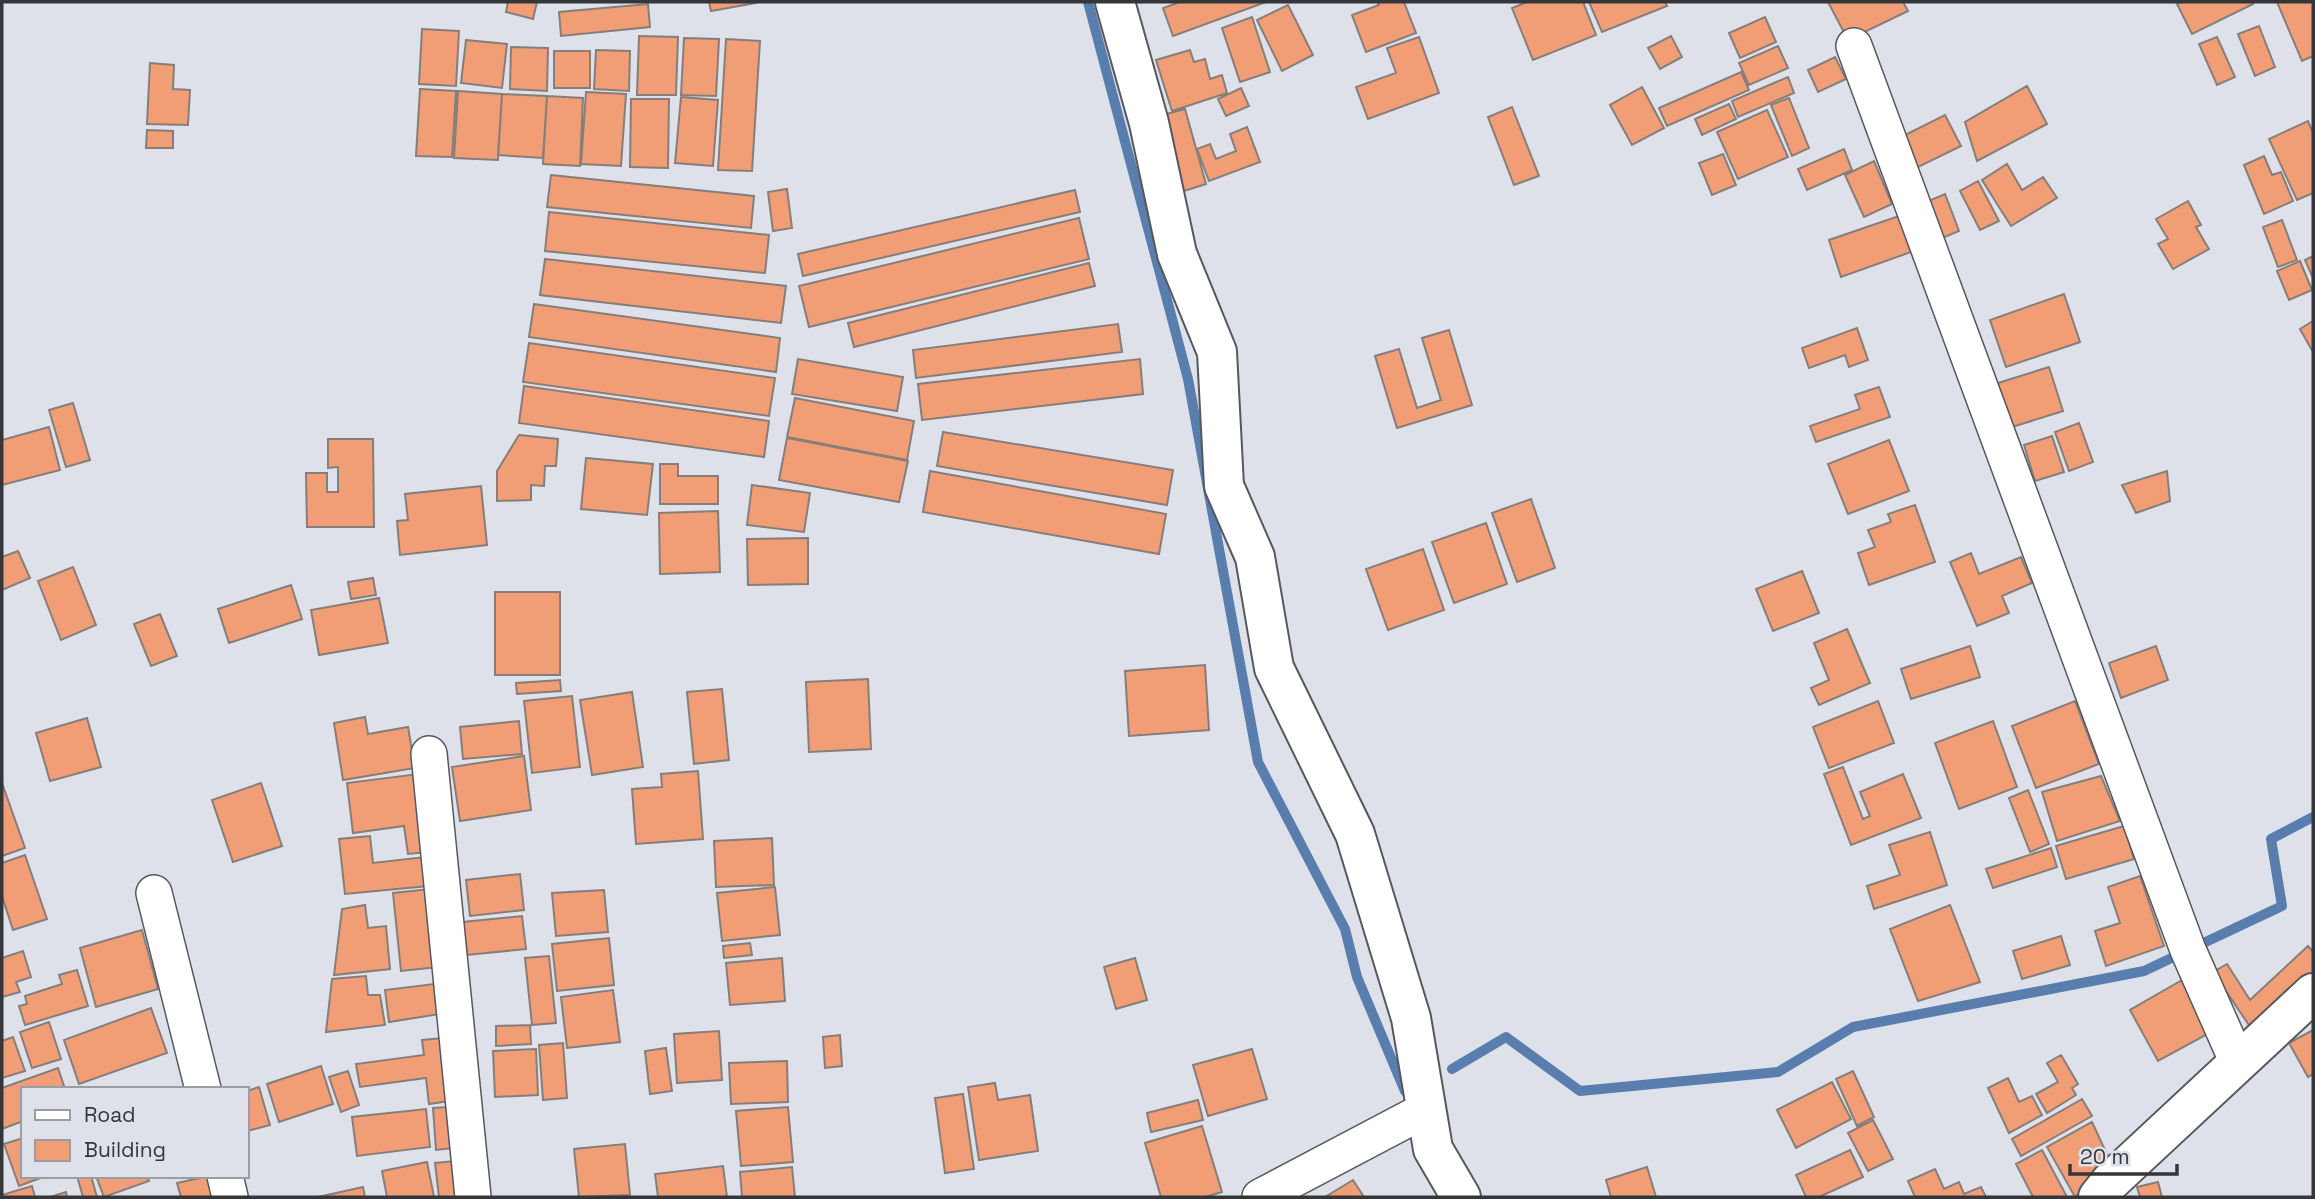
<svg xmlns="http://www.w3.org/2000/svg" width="2315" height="1199" viewBox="0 0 2315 1199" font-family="'Space Grotesk',sans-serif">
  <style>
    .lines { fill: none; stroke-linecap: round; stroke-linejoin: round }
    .stream { stroke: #597dac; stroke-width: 10 }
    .building { fill: #f19e77; stroke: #877e7a; stroke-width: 2 }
    .street-casing { stroke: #565860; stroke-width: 38 }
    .secondary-casing { stroke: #565860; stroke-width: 42 }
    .street { stroke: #fff; stroke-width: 35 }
    .secondary { stroke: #fff; stroke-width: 38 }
  </style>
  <rect width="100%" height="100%" fill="#dee1ea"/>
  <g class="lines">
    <path class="stream" d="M1088,2l100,377 70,383 87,167 12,48 48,114
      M1452,1069l54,-32 74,54 198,-19 75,-45 291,-56 138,-65 -11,-67 42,-22"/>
  </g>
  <path class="building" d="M508,2h29l-4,17 -27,-7z
    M709,2h47v1l-45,8z
    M1180,2h86l-93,34 -10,-28z
    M1377,2h27l12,31 -50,19 -14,-37 27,-10z
    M1527,2h56l13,33 -63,25 -21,-52z
    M1589,2h76l2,4 -65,26z
    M1828,2h75l5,9 -60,29z
    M2182,2h70l1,2 -61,30 -15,-30z
    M2277,2h36v54l-11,5z
    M648,4l2,23 -89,9 -2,-24z
    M1288,5l25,50 -31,16 -25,-51z
    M1252,17l18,55 -30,10 -18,-54z
    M1765,17l11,25 -36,16 -11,-25z
    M2259,26l16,41 -20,9 -17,-42z
    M422,29l37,2 -3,55 -37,-2z
    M639,36l39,1 -2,58h-39z
    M1671,36l11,21 -22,12 -12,-21z
    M1419,37l20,56 -71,26 -12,-32 40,-14 -9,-25z
    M2217,37l18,40 -18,8 -18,-41z
    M684,38l35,1 -3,57 -35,-1z
    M726,39l34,2 -8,130 -34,-1z
    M466,40l41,4 -5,44 -41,-5z
    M1778,46l10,22 -39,17 -10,-22z
    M511,47l37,1 -1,43 -37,-2z
    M596,50l34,1 -1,40 -35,-2z
    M1190,50l4,12 11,-3 5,20 12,-4 5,18 -55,18 -16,-51z
    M554,51h36v37h-36z
    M1835,57l11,22 -28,13 -10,-22z
    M150,63l24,2 -1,24 17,1 -2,35 -41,-1z
    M1741,72l8,18 -82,36 -8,-18z
    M1788,77l6,16 -56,24 -6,-16z
    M2027,86l20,38 -70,37 -12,-39z
    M1642,87l22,41 -32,17 -22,-40z
    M1241,88l8,18 -23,10 -8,-17z
    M420,89l36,2 -4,66 -36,-1z
    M458,91l44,3 -4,66 -44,-2z
    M586,92l40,2 -5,72 -40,-2z
    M502,94l45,2 -4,62 -45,-3z
    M547,96l36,2 -3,68 -37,-2z
    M681,97l37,3 -5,66 -38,-3z
    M1789,98l20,50 -17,8 -21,-51z
    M631,99h38l-1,69 -38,-1z
    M1729,104l7,15 -34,16 -7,-16z
    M1512,107l27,69 -25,9 -26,-68z
    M1185,109l21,75 -25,8 -22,-76z
    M1767,110l21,47 -50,22 -21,-47z
    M1945,115l16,31 -49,24 -15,-31z
    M2308,121l5,12v60l-16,7 -28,-61z
    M1247,127l13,35 -51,19 -12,-32 13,-5 6,15 20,-8 -6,-17z
    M147,130l26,1v17h-27z
    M1844,149l8,21 -45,20 -9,-21z
    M1723,154l13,31 -24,10 -13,-32z
    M2264,156l8,19 9,-3 12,29 -29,13 -20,-49z
    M1874,161l18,43 -28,13 -19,-42z
    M2007,164l15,26 21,-13 14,21 -46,28 -29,-46z
    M551,175l203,21 -3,32 -204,-21z
    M1978,181l21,40 -19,9 -20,-39z
    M787,189l5,39 -19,3 -5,-39z
    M1075,190l5,22 -277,64 -5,-22z
    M1945,194l14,37 -19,8 -14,-37z
    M2188,201l13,24 -5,2 13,22 -36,20 -15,-25 10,-5 -12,-20z
    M549,212l220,23 -4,38 -220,-22z
    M1899,216l12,36 -70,25 -12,-37z
    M1079,218l10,41 -280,68 -10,-41z
    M2282,220l15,40 -19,7 -15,-40z
    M2313,256v22l-8,-18z
    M545,259l241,27 -5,37 -241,-28z
    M2300,261l12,29 -23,10 -12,-29z
    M1089,263l6,23 -241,61 -6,-24z
    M2064,294l16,48 -74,25 -16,-47z
    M534,304l246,34 -4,34 -247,-35z
    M2313,321v31l-13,-23z
    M1118,324l4,28 -206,26 -3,-28z
    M1857,328l11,32 -19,7 -4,-12 -36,13 -7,-20z
    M1449,330l23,75 -75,23 -22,-72 24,-7 18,59 24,-8 -19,-62z
    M529,343l246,35 -6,38 -246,-34z
    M798,359l105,18 -6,34 -105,-17z
    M1140,359l3,35 -221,26 -4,-36z
    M2049,367l14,44 -54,17 -14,-44z
    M524,386l245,35 -5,36 -245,-34z
    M1879,387l11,30 -74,25 -6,-16 50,-17 -5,-14z
    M795,398l119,23 -7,39 -120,-23z
    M73,403l17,57 -24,7 -17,-57z
    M2079,423l14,39 -24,9 -14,-39z
    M49,427l11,43 -58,15v-45z
    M943,432l230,38 -6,35 -230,-39z
    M519,435l39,4 -2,27h-11l-1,20 -13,-1v15l-34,1v-30z
    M2052,436l12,36 -29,9 -11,-36z
    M787,438l121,23 -9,41 -120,-22z
    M328,439h45l1,88h-67l-1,-54h21v19h11v-25l-10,1z
    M1889,440l20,51 -61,23 -20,-50z
    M586,458l67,6 -6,51 -66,-6z
    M660,464h18v12h40v28h-58z
    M930,471l236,43 -7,40 -236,-42z
    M2167,471l3,30 -34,12 -14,-28z
    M752,485l58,8 -6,39 -57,-7z
    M481,486l6,59 -87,10 -3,-34 11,-1 -3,-26z
    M1531,499l24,69 -38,14 -25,-69z
    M1915,505l20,57 -66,23 -11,-32 17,-6 -7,-17 23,-8 -3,-8z
    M718,511l2,61 -60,2 -1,-61z
    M1486,523l21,61 -53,19 -22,-61z
    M808,538v46l-60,1 -1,-46z
    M1423,549l21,61 -56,20 -22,-61z
    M18,551l12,27 -28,12v-33z
    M1971,553l8,21 42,-17 11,26 -30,13 7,17 -32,13 -27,-64z
    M73,567l23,58 -35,15 -23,-59z
    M1802,571l17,42 -46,18 -17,-42z
    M373,578l3,17 -25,4 -3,-17z
    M291,585l11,34 -73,24 -11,-34z
    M495,592h65v83h-65z
    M379,598l9,45 -69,12 -8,-45z
    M160,614l17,42 -26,10 -17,-42z
    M1847,629l23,54 -51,22 -8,-17 18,-8 -15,-37z
    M1970,646l10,31 -69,22 -10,-30z
    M2156,646l12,34 -47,18 -12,-35z
    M1205,665l4,65 -80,6 -4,-65z
    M868,679l3,70 -62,3 -3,-70z
    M560,680l1,11 -44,3 -1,-11z
    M722,689l7,71 -35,4 -7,-72z
    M632,692l11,75 -51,8 -12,-75z
    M572,696l8,71 -48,6 -8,-72z
    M1878,701l16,42 -65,25 -16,-41z
    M2075,701l24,63 -63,24 -24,-62z
    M365,717l3,17 40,-7 7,41 -72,12 -9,-57z
    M87,718l14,49 -51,14 -14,-48z
    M519,721l3,33 -59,5 -3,-32z
    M1993,721l24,66 -58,22 -24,-66z
    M524,756l7,54 -71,11 -8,-54z
    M1843,767l20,52 7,-3 -10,-24 43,-18 18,44 -70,27 -27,-71z
    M698,771l5,68 -67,5 -4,-55 30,-2 -1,-13z
    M418,774l10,78 -20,2 -4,-28 -51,7 -6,-50z
    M2101,776l19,45 -63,20 -15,-49z
    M2,783l23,65 -23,8z
    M261,783l21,63 -49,16 -21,-62z
    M2028,790l21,54 -19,8 -21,-54z
    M2124,826l10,33 -68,20 -10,-33z
    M1930,832l17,53 -73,24 -7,-23 33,-11 -11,-30z
    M370,836l3,27 52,-6 3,29 -83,8 -6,-55z
    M772,838l2,47 -58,2 -2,-46z
    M2051,848l6,19 -64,21 -7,-19z
    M25,855l22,64 -34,11 -11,-34v-33z
    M520,874l4,36 -54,6 -4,-36z
    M2140,876l24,70 -58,20 -11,-35 25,-8 -12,-36z
    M775,887l5,48 -58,6 -5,-48z
    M430,889l8,78 -37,4 -8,-78z
    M604,890l4,42 -52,4 -4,-43z
    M365,905l3,23 18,-2 4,43 -56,6 8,-66z
    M1950,905l30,77 -62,19 -28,-72z
    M522,916l4,33 -59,6 -4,-33z
    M142,930l16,59 -62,18 -16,-59z
    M2061,936l9,29 -48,14 -9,-28z
    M609,938l5,47 -57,6 -5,-47z
    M750,943l2,12 -28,3 -1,-12z
    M2308,946l5,6v22l-60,57 -40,-59 14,-8 23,36z
    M23,951l8,26 -15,5 4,10 -18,5v-39z
    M549,956l7,67 -24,2 -7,-67z
    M782,958l3,43 -55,4 -4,-42z
    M1135,958l12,42 -31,9 -12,-42z
    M77,970l11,36 -63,19 -6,-19 8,-2 -2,-8 37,-12 -3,-9z
    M366,976l2,19h12l5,30 -59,7 6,-53z
    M2182,980l29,52 -53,29 -28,-51z
    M442,983l4,30 -57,9 -4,-32z
    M613,990l7,52 -53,6 -6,-51z
    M151,1008l16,45 -88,31 -15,-44z
    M49,1022l12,37 -29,9 -12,-36z
    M530,1025l1,19 -35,2v-20z
    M2313,1030v44l-5,3 -19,-34z
    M719,1031l3,49 -45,3 -3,-49z
    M840,1035l2,31 -17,2 -2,-31z
    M13,1037l12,34 -23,7v-37z
    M443,1038l7,63 -21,3 -3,-26 -66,9 -4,-23 68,-9 -2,-15z
    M563,1043l4,55 -24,2 -4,-55z
    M666,1048l6,43 -22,3 -5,-43z
    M536,1049l2,46 -43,2 -2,-46z
    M1252,1049l15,50 -59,17 -15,-51z
    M2061,1055l17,29 -6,4 4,7 -29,18 -11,-19 22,-12 -11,-19z
    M787,1061l1,41 -57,2 -2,-41z
    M321,1066l12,38 -54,18 -12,-38z
    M58,1068l7,21h-42v32l-21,8v-41z
    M348,1071l11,34 -18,7 -12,-35z
    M1853,1071l21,46 -17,9 -21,-47z
    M2008,1078l11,24 13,-6 10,19 -33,18 -21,-45z
    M1832,1082l19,37 -55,29 -19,-38z
    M995,1083l3,17 32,-5 8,56 -59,9 -11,-73z
    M259,1087l11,38 -23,6v-40z
    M963,1094l11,75 -29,4 -10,-75z
    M2082,1099l10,17 -71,40 -9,-17z
    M1198,1100l5,20 -52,12 -4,-19z
    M449,1107l4,41 -17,2 -3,-42z
    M788,1107l5,55 -52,4 -5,-55z
    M426,1109l4,38 -73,9 -5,-39z
    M1873,1120l20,39 -25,12 -20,-38z
    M2092,1122l19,41 -36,34 -28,-50z
    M1202,1126l20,66 -17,5h-44l-16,-54z
    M23,1138v38h23l-27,10 -15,-42z
    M625,1144l5,51 -51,2 -5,-48z
    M1850,1150l13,27 -44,20h-13l-10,-22z
    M2042,1150l25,47h-34l-17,-33z
    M455,1161l4,36h-20l-4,-34z
    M427,1162l7,35h-47l-5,-26z
    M723,1166l4,31h-69l-3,-23z
    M792,1167l3,30h-53l-2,-25z
    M1647,1167l9,30h-45l-5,-17z
    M1935,1169l9,20 15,-7 5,12 17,-7 5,10h-71l-7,-16z
    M77,1176h14l6,21h-14z
    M96,1176h51l2,5 -45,16z
    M209,1176l5,21h-33l-4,-14z
    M1353,1180l11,17h-39z
    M2158,1182l4,15h-22l-3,-10z
    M32,1186l3,11h-33v-2z
    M363,1187l2,10h-47z
    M66,1192l1,5h-17z"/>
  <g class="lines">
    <defs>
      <path id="street" d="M1854,46l334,904 50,113
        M429,754l44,443
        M154,893l49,196
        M225,1176l5,21
        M1260,1197l167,-88"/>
      <path id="secondary" d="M1115,2l34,121 28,131 40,98 7,134 31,71 19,111 81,166 56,184 22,131 28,48
        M2098,1197l12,-15 203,-189"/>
    </defs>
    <use href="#street" class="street-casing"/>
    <use href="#secondary" class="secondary-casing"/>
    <use href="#street" class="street"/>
    <use href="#secondary" class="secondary"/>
  </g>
  <rect width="2315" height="1199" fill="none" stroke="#353639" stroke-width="7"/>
  <rect x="21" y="1087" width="228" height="91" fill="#dee1ea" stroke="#9a9da3" stroke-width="2"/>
  <rect x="35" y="1110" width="35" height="10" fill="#ffffff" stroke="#9a9da3" stroke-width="2"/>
  <text x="84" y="1122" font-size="21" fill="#353639">Road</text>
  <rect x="35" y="1140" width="35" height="21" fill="#f19e77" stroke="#9a9da3" stroke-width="2"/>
  <text x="84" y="1157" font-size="21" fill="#353639">Building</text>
  <path d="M2070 1164v10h107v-10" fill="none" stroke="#353639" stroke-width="3.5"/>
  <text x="2080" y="1164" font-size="21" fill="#353639" stroke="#dee1ea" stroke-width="5" paint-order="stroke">20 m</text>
</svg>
